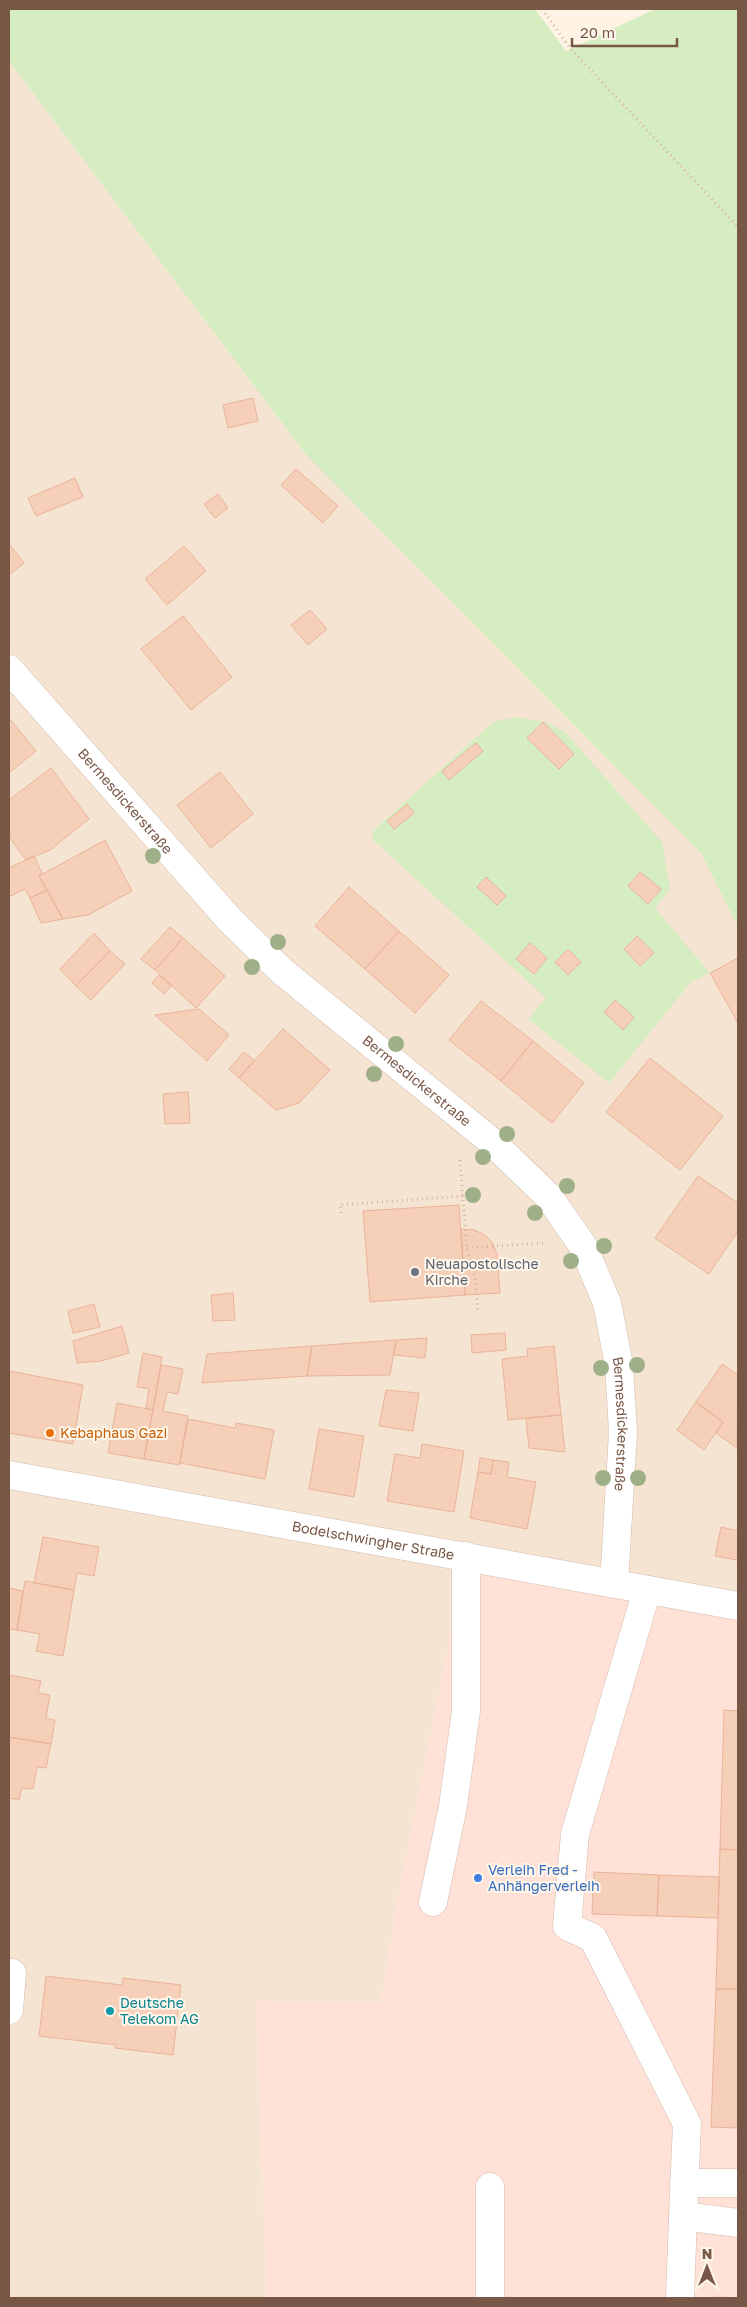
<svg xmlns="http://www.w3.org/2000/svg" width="747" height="2307" viewBox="0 0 747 2307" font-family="'Golos Text',sans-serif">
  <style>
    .residential { fill: #f6e4d2 }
    .commercial { fill: #ffe1d7 }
    .green { fill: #d5edc1 }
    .building { fill: #f6cfb9; stroke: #e9b498 }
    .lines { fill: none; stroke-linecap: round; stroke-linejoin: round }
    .minor-casing { stroke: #d3bbac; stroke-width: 29 }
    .path { stroke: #dbb29c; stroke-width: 3; stroke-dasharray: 1 4; stroke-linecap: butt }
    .minor { stroke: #fff; stroke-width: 28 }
    .tree { fill: #9fb088 }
    .worship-dot { fill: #6b7280; stroke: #fff7ec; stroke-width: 2 }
    .food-dot { fill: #e8710a; stroke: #fff7ec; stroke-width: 2 }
    .shop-dot { fill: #3f7fe0; stroke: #fff7ec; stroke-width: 2 }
    .culture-dot { fill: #0f9aa8; stroke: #fff7ec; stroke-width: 2 }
    .labels { text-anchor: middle; stroke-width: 4; stroke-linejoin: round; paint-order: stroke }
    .street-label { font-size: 14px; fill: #795747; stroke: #fff7ec }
    .worship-label { font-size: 14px; fill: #5b616d; stroke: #fff7ec; text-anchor: start }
    .food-label { font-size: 14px; fill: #c56008; stroke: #fff7ec; text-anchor: start }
    .shop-label { font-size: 14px; fill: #366cbe; stroke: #fff7ec; text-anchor: start }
    .culture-label { font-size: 14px; fill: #0d838f; stroke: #fff7ec; text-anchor: start }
  </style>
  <rect width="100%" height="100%" fill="#fef3e4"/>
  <path class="residential" d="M9,61l298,395 394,397 37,74v679l-343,309 -14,88 -125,-1 11,296h-258z"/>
  <path class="commercial" d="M466,1556l272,50v692h-471l-11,-297 125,2 14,-88z"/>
  <path class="green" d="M9,9h526l31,42 89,-42h83v918l-37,-74 -394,-397 -298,-395z
    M516,717l30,5 19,10 97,110 8,47 -15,19 55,65 -19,9 -82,101 -81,-64 18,-21 -174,-159 2,-9 119,-108z"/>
  <path class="building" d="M253,398l5,23 -30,7 -5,-23z
    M296,469l42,37 -15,17 -42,-38z
    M75,478l8,19 -47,19 -8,-18z
    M218,494l10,14 -13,10 -11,-14z
    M9,544l15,19 -15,12z
    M184,546l22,25 -39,34 -22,-26z
    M310,610l17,19 -19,16 -17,-20z
    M183,616l49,61 -41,33 -50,-61z
    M9,718l27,33 -27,22z
    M543,722l31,32 -15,15 -32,-31z
    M476,743l7,8 -34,29 -7,-9z
    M51,768l38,51 -39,31 -24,10 -17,-23v-37z
    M220,772l33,42 -42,34 -34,-43z
    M407,804l7,9 -20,16 -7,-8z
    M105,840l27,51 -44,24 -25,4 -24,-43z
    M34,856l8,17 -3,3 8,14 -17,8 -5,-9 -16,8v-29z
    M640,872l21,17 -13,15 -20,-18z
    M486,877l20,19 -9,9 -20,-18z
    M349,887l50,44 -34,38 -50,-43z
    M47,890l16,29 -22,4 -11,-25z
    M170,927l13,11 -28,32 -14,-11z
    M399,931l50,44 -34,38 -50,-44z
    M94,933l16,18 -34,35 -16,-17z
    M637,936l17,17 -14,13 -16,-17z
    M183,938l42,38 -29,32 -41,-38z
    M530,943l17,15 -13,16 -18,-15z
    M568,949l13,13 -13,13 -13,-13z
    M110,951l15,13 -34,36 -15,-14z
    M738,958v65l-28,-50z
    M159,975l12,11 -7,8 -12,-11z
    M615,1000l19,17 -11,13 -19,-18z
    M481,1001l52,40 -32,40 -52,-41z
    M199,1009l30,26 -22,26 -52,-46z
    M283,1029l47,41 -31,33 -23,7 -37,-32z
    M533,1041l51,42 -32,40 -51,-42z
    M244,1052l10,8 -15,18 -10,-9z
    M650,1058l73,58 -43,54 -74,-58z
    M188,1092l2,31 -25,1 -2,-30z
    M698,1176l40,27v28l-29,43 -54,-36z
    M459,1205l6,90 -95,7 -7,-91z
    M461,1229l13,1 11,5 7,7 5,12 3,39 -35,2z
    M233,1293l2,27 -22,1 -2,-26z
    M94,1304l6,23 -27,6 -5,-22z
    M122,1326l7,27 -28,8 -24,2 -4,-22z
    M505,1333l1,17 -34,3 -1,-18z
    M427,1338l-2,20 -31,-3 2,-15z
    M396,1340l-6,35 -83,1 5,-30z
    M312,1346l-5,30 -105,7 5,-29z
    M554,1346l7,69 -53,5 -6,-61 26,-3 -1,-7z
    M143,1353l19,4 -9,53 -7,-2 3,-19 -12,-2z
    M722,1364l16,11 -1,73 -21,-15 7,-11 -27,-20z
    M161,1365l22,4 -5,25 -11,-2 -4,19 25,5 -9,49 -35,-6z
    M9,1371l74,14 -10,59 -64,-11z
    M386,1390l33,3 -6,38 -34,-5z
    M696,1402l27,20 -19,28 -27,-20z
    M117,1403l36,7 -9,49 -36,-6z
    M561,1415l4,37 -36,-4 -3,-30z
    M188,1419l47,9 1,-5 38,7 -9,49 -85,-16z
    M319,1429l45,7 -10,61 -45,-8z
    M422,1444l42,7 -10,61 -67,-11 8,-47 25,4z
    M480,1458l13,2 -2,14 -13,-2z
    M493,1460l16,2 -2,15 29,5 -9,47 -57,-11 8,-46 13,2z
    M721,1527l17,4v29l-23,-4z
    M43,1537l56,10 -5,29 -17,-3 -3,17 -40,-7z
    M25,1581l49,9 -11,66 -27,-5 4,-17 -23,-4z
    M9,1588l14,3 -6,39 -8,-1z
    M9,1675l32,6 -3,12 12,2 -4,23 9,2 -4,24 -42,-7z
    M724,1710l14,1v139l-18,-1z
    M9,1737l42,7 -5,24 -9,-1 -4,22 -11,-1 -3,12 -10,-2z
    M720,1849l18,1v139h-22z
    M594,1872l65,3 -2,41 -65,-2z
    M659,1875l60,2 -1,41 -61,-2z
    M46,1976l76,9 1,-7 58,7 -8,70 -58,-7 1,-3 -77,-9z
    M716,1989h22v139l-27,-1z"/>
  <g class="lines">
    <defs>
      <g id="minor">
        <path id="s1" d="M9,669l220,250 54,53 208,169 58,56 34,49 24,57 12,62 4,67 -9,152"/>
        <path id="s2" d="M9,1475l729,131"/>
        <path d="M647,1590l-72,244 -8,92 26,12 94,186 -4,92 55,7"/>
        <path d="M433,1902l20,-96 13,-95v-155"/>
        <path d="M9,2010l3,-37"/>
        <path d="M684,2183h54"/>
        <path d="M490,2187v111"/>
        <path d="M680,2298l3,-82"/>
      </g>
    </defs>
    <use href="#minor" class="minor-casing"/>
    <path class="path" d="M542,9l28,39 168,179
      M460,1160l7,89 8,28 3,34
      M341,1213l-1,-8 123,-9
      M462,1248l81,-5
      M712,2298h19"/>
    <use href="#minor" class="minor"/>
  </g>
  <g class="tree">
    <circle cx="153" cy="856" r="8"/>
    <circle cx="278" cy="942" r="8"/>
    <circle cx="252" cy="967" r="8"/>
    <circle cx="396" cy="1044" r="8"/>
    <circle cx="374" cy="1074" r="8"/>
    <circle cx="507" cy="1134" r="8"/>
    <circle cx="483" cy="1157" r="8"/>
    <circle cx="567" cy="1186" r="8"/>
    <circle cx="473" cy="1195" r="8"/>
    <circle cx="535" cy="1213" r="8"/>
    <circle cx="604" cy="1246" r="8"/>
    <circle cx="571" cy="1261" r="8"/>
    <circle cx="637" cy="1365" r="8"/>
    <circle cx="601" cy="1368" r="8"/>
    <circle cx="603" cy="1478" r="8"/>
    <circle cx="638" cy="1478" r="8"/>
  </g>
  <circle class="worship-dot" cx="415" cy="1272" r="5"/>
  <circle class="food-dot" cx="50" cy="1433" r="5"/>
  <circle class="shop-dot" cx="478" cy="1878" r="5"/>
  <circle class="culture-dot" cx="110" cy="2011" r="5"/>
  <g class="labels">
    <g class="street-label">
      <text dy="5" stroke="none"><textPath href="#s1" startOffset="176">Bermesdickerstraße</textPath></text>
      <text dy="5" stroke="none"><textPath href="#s1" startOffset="581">Bermesdickerstraße</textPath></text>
      <text dy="5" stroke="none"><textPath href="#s1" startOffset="1001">Bermesdickerstraße</textPath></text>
      <text dy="5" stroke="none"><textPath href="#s2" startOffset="370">Bodelschwingher Straße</textPath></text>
    </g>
    <g class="worship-label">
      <text x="425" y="1269">Neuapostolische<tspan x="425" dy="16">Kirche</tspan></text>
    </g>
    <g class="food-label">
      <text x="60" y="1438">Kebaphaus Gazi</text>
    </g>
    <g class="shop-label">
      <text x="488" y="1875">Verleih Fred -<tspan x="488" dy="16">Anhängerverleih</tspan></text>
    </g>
    <g class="culture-label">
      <text x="120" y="2008">Deutsche<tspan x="120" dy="16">Telekom AG</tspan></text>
    </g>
  </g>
  <rect width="747" height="2307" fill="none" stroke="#795747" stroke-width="20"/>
  <g transform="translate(707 2267)" stroke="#fff7ec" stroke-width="4" paint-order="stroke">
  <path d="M0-4L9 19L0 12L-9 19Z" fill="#795747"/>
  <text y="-8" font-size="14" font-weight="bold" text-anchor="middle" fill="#795747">N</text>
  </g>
  <path d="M572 38v8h105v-8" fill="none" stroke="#795747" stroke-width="2.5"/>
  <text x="580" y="38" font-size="15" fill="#795747" stroke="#fff7ec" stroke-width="4" paint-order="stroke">20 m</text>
</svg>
